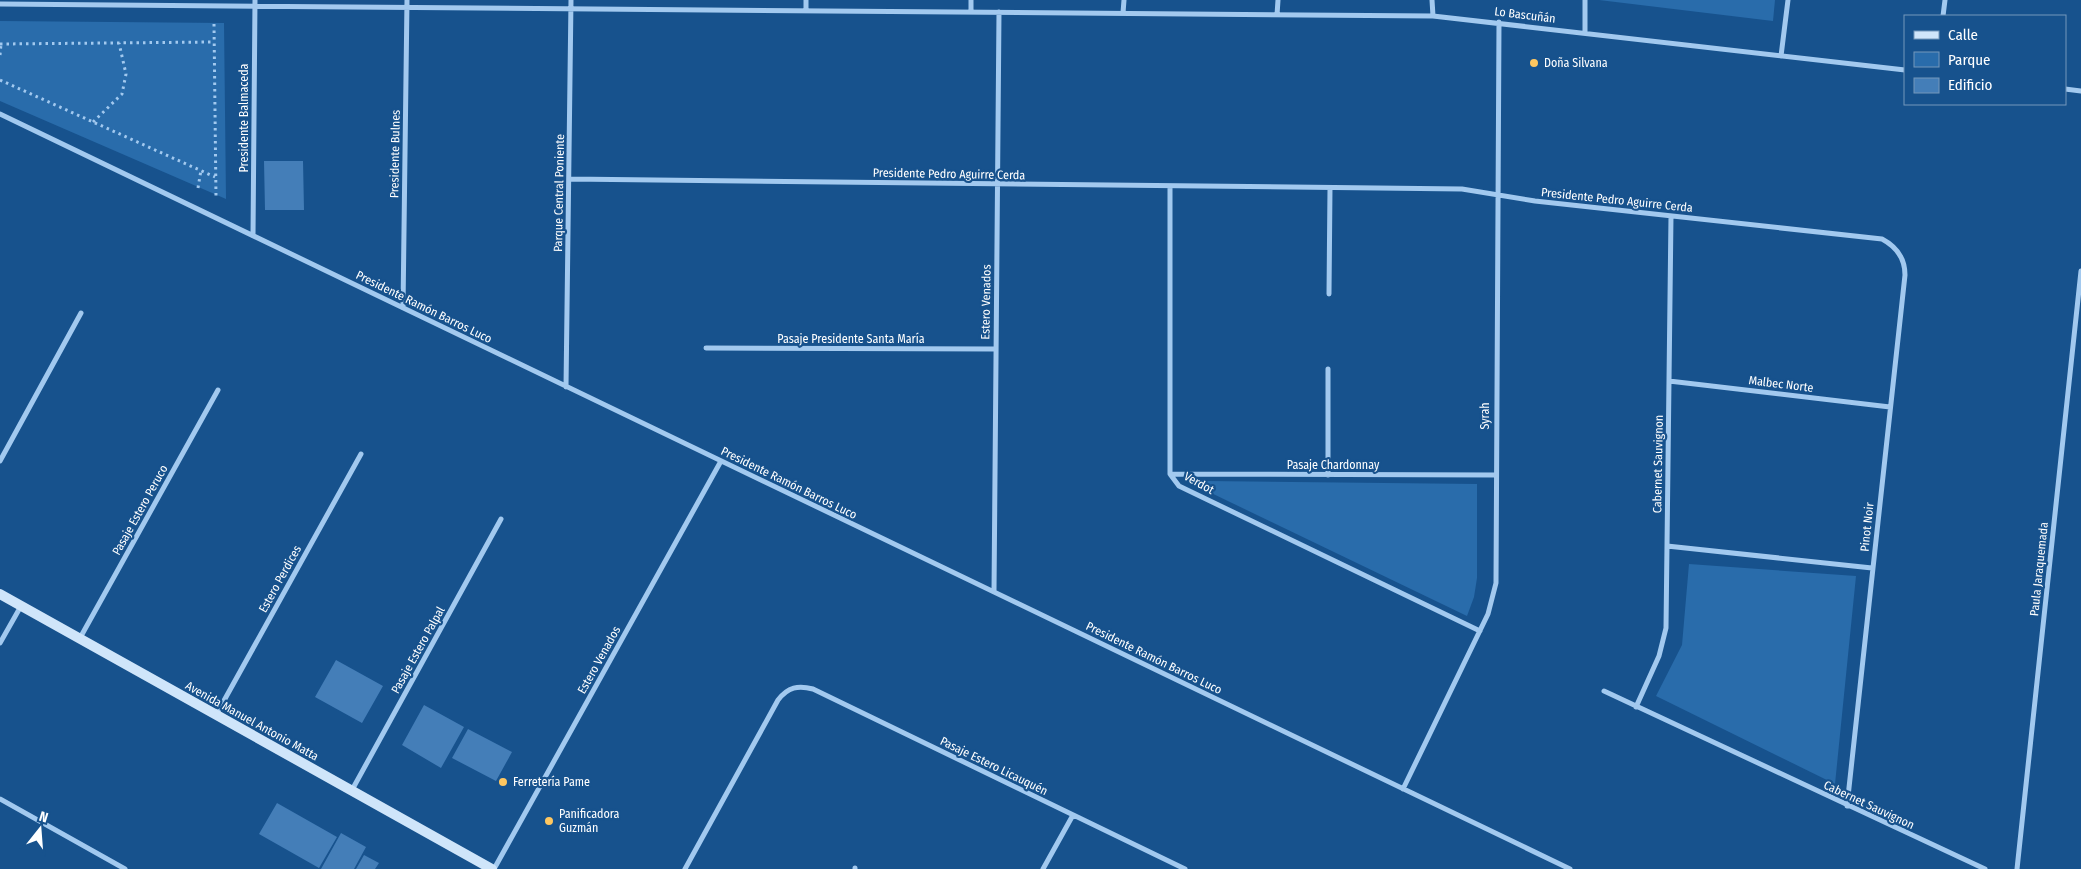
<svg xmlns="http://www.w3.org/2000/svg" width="2081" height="869" viewBox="0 0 2081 869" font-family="'Fira Sans Condensed',sans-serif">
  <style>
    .green { fill: #296cab }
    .building { fill: #447eb8 }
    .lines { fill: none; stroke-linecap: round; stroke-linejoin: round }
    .path { stroke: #a2c9ef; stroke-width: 3; stroke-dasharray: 2.5 4; stroke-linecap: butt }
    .street { stroke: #a2c9ef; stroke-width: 5 }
    .secondary { stroke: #cfe5fa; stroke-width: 10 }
    .poi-dot { fill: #ffc760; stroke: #17528d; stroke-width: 2 }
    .labels { text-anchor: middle; stroke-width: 4.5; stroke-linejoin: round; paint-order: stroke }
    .street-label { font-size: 12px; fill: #fff; stroke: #17528d }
    .poi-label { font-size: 12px; fill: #fff; stroke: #17528d; text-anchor: start }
  </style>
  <rect width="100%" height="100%" fill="#17528d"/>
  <path class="green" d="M1599,0h176l-2,21z
    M0,21l224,2 2,176 -226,-98z
    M1205,481l272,3v94l-3,19 -7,19 -262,-126 -5,-7z
    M1689,564l167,12 -21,208 -179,-88 26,-51z"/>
  <path class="building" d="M264,161h39l1,49h-39z
    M336,660l47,26 -21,37 -47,-26z
    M424,705l40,22 -23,41 -39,-23z
    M468,729l44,23 -16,29 -44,-23z
    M277,803l60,34 -18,31 -60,-34z
    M341,833l25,14 -12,22h-33z
    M364,855l15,8 -4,6h-19z"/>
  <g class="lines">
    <path class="path" d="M214,24l2,174
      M0,44l214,-2
      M0,55l1,-11
      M0,80l215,97
      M93,122l29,-28 4,-20 -7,-31
      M198,188l3,-18"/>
    <path class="street" d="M1432,0l1,16
      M0,4l1433,12 472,54
      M806,11v-11
      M971,12v-12
      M1123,13l1,-13
      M1277,15l1,-15
      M1943,16l2,-16
      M1585,32v-32
      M1781,56l7,-56
      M2065,89l16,2
      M0,114l1570,755
      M569,179l893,10 73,12 347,38c15,8 23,19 23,36l-58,531
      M1170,186v288l9,12 301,145
      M253,236l2,-236
      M1329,294l1,-106
      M403,308l4,-308
      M706,348l289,1
      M1669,381l221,26
      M566,387l5,-387
      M0,461l81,-148
      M1170,474l325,1
      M1328,475v-106
      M1667,546l205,22
      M994,592l5,-580
      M80,638l138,-248
      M0,643l21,-37
      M1604,691l381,178
      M1636,707l23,-51 7,-28 5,-412
      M216,715l145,-261
      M1403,789l85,-175 8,-31 3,-561
      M352,790l149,-271
      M0,799l125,70
      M494,869l227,-408
      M685,869l93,-169c10,-13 20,-15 35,-11l372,180
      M855,869v-1
      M1043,869l30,-54
      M2017,869l64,-598"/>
    <path class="secondary" d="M0,594l492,275"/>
  </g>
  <g class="poi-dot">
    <circle cx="1534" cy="63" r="5"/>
    <circle cx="503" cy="782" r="5"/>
    <circle cx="549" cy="821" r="5"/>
  </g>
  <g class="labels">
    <g class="street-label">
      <text transform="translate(1525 15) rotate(7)" y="4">Lo Bascuñán</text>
      <text transform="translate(244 118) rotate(-90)" y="4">Presidente Balmaceda</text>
      <text transform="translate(395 154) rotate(-89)" y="4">Presidente Bulnes</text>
      <text transform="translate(949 174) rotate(1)" y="4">Presidente Pedro Aguirre Cerda</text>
      <text transform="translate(559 193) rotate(-89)" y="4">Parque Central Poniente</text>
      <text transform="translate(1617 200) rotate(6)" y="4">Presidente Pedro Aguirre Cerda</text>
      <text transform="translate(986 302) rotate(-89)" y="4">Estero Venados</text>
      <text transform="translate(424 307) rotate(26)" y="4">Presidente Ramón Barros Luco</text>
      <text x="851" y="343">Pasaje Presidente Santa María</text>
      <text transform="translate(1781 384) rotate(7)" y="4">Malbec Norte</text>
      <text transform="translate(1485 416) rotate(-90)" y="4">Syrah</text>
      <text transform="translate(1658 464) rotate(-89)" y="4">Cabernet Sauvignon</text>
      <text x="1333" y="469">Pasaje Chardonnay</text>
      <text transform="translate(789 483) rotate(26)" y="4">Presidente Ramón Barros Luco</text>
      <text transform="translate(1199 483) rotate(29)" y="4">Verdot</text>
      <text transform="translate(140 510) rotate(-61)" y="4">Pasaje Estero Peruco</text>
      <text transform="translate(1867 527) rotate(-84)" y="4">Pinot Noir</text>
      <text transform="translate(2039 569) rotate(-84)" y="4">Paula Jaraquemada</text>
      <text transform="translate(280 579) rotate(-61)" y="4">Estero Perdices</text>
      <text transform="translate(418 650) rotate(-61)" y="4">Pasaje Estero Palpal</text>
      <text transform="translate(1154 658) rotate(26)" y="4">Presidente Ramón Barros Luco</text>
      <text transform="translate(599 660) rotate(-61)" y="4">Estero Venados</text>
      <text transform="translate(252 721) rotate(29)" y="4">Avenida Manuel Antonio Matta</text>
      <text transform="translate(994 766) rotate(26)" y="4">Pasaje Estero Licauquén</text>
      <text transform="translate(1869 805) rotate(25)" y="4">Cabernet Sauvignon</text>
    </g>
    <g class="poi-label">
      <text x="1544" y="67">Doña Silvana</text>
      <text x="513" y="786">Ferretería Pame</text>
      <text x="559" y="818">Panificadora<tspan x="559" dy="14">Guzmán</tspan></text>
    </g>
  </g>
  <rect x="1904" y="15" width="162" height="90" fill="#17528d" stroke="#7497bb"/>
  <rect x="1914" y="31" width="25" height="8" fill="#cfe5fa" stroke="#7497bb"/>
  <text x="1948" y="40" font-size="15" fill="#ffffff">Calle</text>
  <rect x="1914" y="52" width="25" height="15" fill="#296cab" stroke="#7497bb"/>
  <text x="1948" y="65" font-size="15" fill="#ffffff">Parque</text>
  <rect x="1914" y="78" width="25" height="15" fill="#447eb8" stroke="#7497bb"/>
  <text x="1948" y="90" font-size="15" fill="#ffffff">Edificio</text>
  <g transform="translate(40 829) rotate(17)" stroke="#17528d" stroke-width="4" paint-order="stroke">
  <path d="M0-4L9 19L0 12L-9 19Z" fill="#ffffff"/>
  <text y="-8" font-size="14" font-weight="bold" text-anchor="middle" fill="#ffffff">N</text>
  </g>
</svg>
